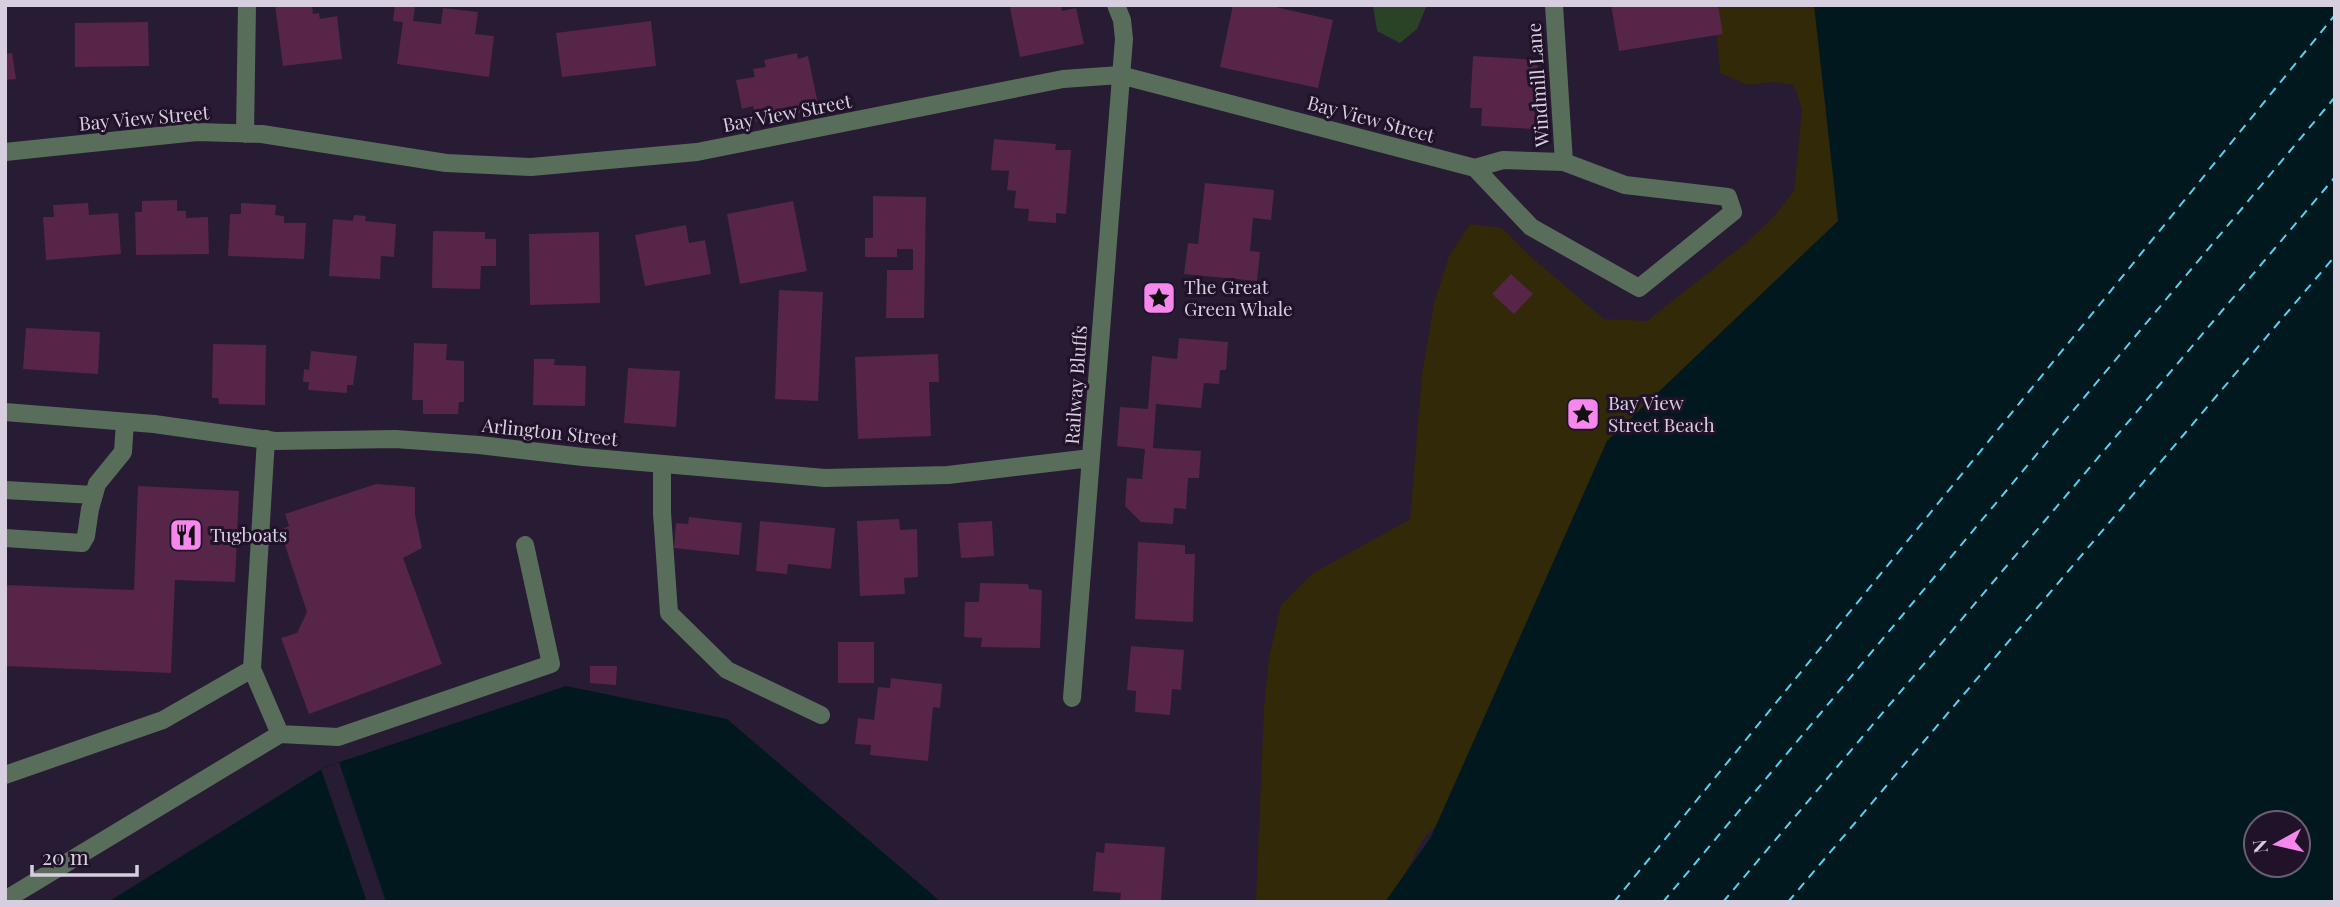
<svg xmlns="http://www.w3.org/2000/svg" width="2340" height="907" viewBox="0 0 2340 907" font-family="'Playfair Display',serif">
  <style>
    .green { fill: #2a4225 }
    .sand { fill: #312907 }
    .water { fill: #00181e; fill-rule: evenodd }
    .pier { fill: #281b34 }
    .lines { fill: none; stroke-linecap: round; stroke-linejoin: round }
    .ferry { stroke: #56d3f1; stroke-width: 2; stroke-dasharray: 9 7; stroke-linecap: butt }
    .building { fill: #572547 }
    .minor { stroke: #596e5a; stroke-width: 18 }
    .labels { text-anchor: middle; stroke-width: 6; stroke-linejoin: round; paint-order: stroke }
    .street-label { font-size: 19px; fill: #d7cfdf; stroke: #1f1229 }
    .poi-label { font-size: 19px; fill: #d7cfdf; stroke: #1f1229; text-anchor: start }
  </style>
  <rect width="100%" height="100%" fill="#281b34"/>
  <path class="green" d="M1373,5h54l-10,24 -17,14 -23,-12z"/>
  <path class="sand" d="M1714,5h165l20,144 -394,607 -82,83 -32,63h-135l8,-194 5,-51 12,-52 31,-31 98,-55 12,-145 12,-71 15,-47 21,-32 32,4 28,28 74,63 43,2 100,-79 28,-27 19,-24 8,-81 -8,-25 -20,-3 -26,3 -28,-12z"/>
  <path class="water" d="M1814,5h521v897h-950l46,-65 176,-396 231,-220zM2256,823h42v42h-42z
    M566,686l161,33 214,183h-833l217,-135z"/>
  <path class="pier" d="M339,762l47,140h-19l-46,-133z"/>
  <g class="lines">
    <path class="ferry" d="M1614,902l721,-887
      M1663,902l672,-805
      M1723,902l612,-725
      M1788,902l547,-646"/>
  </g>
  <path class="building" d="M275,5h37l1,9 6,-1 1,6 17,-3 5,43 -59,7z
    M395,5l20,2 -2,14 28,3 2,-16 35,4 -3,22 19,2 -5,41 -92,-13 6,-42 -10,-1z
    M1015,5h46l1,6 14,-3 8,36 -64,13 -10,-49z
    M1233,5h34l66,15 -15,68 -98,-21z
    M1611,5h107l5,29 -104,17z
    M651,21l5,45 -94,11 -6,-44z
    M148,22l1,44 -74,1v-44z
    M12,53l4,26 -11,1v-26z
    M797,53l1,6 10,-3 11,53 -63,13 -3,-16 -11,3 -6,-29 19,-3 -2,-8 13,-2 -2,-7z
    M1473,56l65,4 -4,69 -53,-3 1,-18h-12z
    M994,139l62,5 -1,6h16l-5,64 -10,-1v10l-28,-2 1,-12 -15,-1 2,-17 -9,-1 2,-19 -18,-1z
    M1205,183l69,7 -3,30 -18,-2 -3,33 10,1 -3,29 -73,-7 4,-31 10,1z
    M873,196l53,1 -2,121h-38l1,-48h26v-21h-16v8h-32v-19h8z
    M177,200v11h9v7l22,-1 1,37 -73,1 -1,-43h7v-11z
    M793,201l14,70 -67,13 -13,-70z
    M88,203l1,12 29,-2 3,41 -75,6 -3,-43h11l-1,-12z
    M241,203l35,2 -1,10 9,1v7h22l-2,36 -76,-3 2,-42h11z
    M354,215l12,1 -1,5 31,3 -2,33 -13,-1 -1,23 -51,-3 4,-57 20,2z
    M686,225l3,18 16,-3 6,34 -66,12 -10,-51z
    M433,231l52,1v7h11v27h-15l-1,23 -48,-1z
    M599,232l1,71 -70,2 -1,-71z
    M1511,274l22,20 -19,20 -22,-20z
    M779,290l44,2 -5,109 -43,-2z
    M26,328l74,4 -2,42 -75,-5z
    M1179,338l49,4 -2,28h-6l-1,14 -15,-1 -3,25 -45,-4 -3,44 48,3 -2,27h-11l-2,31 -12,-1 -1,16 -32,-2 -16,-16 2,-28 15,1 3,-30 -28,-3 3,-39 28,2 4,-53 25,3z
    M414,343l33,1 -1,16 18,1v41h-5l-1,12h-35v-14h-11z
    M213,344l53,1 -1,60 -46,-1 -1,-6h-6z
    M311,351l46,5 -4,29h-6v8l-39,-3 1,-8h-6l1,-13 5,1z
    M938,354l1,28h-10l2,54 -73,3 -3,-82z
    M534,359h21l-1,6 32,1 -1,40 -52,-1z
    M628,368l52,3 -4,56 -52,-4z
    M376,484l39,3v28l7,33 -19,10 39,106 -133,50 -28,-76 16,-5 10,-21 -27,-82 9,-4 -4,-12z
    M138,486l101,5 -4,91 -60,-2 -4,93 -166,-7v-81l129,5z
    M689,517l53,6 -3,32 -65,-7 2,-25 12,1z
    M899,519l1,11 17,-1 1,48 -14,1 1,16 -45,2 -3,-75z
    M760,521l75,7 -4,41 -43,-5 -1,10 -31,-3z
    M992,521l2,35 -33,2 -3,-35z
    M1138,542l47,3v9h10l-2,68 -58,-3z
    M980,583l48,1 1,5 13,1 -2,58 -59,-1 1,-9 -18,-1 1,-35h14z
    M838,642h36v41h-36z
    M1131,646l53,4 -3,40 -9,-1 -2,26 -35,-3 1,-21 -9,-1z
    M590,666h27l-1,19 -26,-2z
    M891,678l51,6 -2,24 -7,-1 -5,54 -58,-6 1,-10 -16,-1 3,-26 16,2 4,-33 12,1z
    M1105,843l60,4 -4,55h-41l1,-9 -28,-2 3,-39 8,1z"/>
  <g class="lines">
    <path class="minor" d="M1554,5l10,157
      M245,134l2,-129
      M5,152l192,-20 65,2 184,29 85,4 166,-15 366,-73 57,-4 355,93 28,-8 61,2 61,23 103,12 5,15 -94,76 -108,-61 -56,-59
      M5,412l149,12 121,17 120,-2 84,6 104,12 242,21 123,-3 143,-17
      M662,464v49l7,100 58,57 94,45
      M5,490l89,5
      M5,538l77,5 4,-7 4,-27 7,-25 26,-32 2,-30
      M1072,698l52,-659 -2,-19 -6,-15
      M280,734l58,3 213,-73 -26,-119
      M5,775l158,-55 89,-51
      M5,900l275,-166 -28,-65 14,-230"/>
  </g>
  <defs>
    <symbol id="sight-square" viewBox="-11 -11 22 22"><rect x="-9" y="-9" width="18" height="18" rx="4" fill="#f688ed" stroke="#1f1229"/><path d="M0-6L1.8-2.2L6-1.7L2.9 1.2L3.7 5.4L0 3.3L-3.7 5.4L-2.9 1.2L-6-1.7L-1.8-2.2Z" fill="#111"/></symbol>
    <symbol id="restaurant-square" viewBox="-11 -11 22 22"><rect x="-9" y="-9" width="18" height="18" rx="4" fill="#f688ed" stroke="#1f1229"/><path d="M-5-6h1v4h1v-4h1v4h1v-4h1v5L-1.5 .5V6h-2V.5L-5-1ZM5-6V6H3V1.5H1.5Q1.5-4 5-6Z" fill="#111"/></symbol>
  </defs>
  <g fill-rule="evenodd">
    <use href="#sight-square" x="1140" y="279" width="38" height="38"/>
    <use href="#sight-square" x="1564" y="395" width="38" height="38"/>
    <use href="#restaurant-square" x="167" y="516" width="38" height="38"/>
  </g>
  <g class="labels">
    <g class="street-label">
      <text transform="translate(1538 85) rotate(-94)" y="7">Windmill Lane</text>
      <text transform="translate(787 113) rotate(-11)" y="7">Bay View Street</text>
      <text transform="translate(144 118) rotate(-5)" y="7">Bay View Street</text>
      <text transform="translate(1371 119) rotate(15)" y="7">Bay View Street</text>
      <text transform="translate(1076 385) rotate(-86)" y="7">Railway Bluffs</text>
      <text transform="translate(550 432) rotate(6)" y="7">Arlington Street</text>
    </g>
    <g class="poi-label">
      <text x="1184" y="294">The Great<tspan x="1184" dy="22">Green Whale</tspan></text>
      <text x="1608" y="410">Bay View<tspan x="1608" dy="22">Street Beach</tspan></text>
      <text x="210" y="542">Tugboats</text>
    </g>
  </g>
  <rect width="2340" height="907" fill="none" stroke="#d7cfdf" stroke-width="14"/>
  <g transform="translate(2277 844) rotate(262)"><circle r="33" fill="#1f1229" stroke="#695e72" stroke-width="2"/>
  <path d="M0-5L12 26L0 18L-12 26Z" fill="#f688ed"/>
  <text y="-10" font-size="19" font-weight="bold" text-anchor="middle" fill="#d7cfdf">N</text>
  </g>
  <path d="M32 865v10h105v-10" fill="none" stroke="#d7cfdf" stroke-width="3.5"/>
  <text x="42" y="865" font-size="21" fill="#d7cfdf" stroke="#1f1229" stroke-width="5" paint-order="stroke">20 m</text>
</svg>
